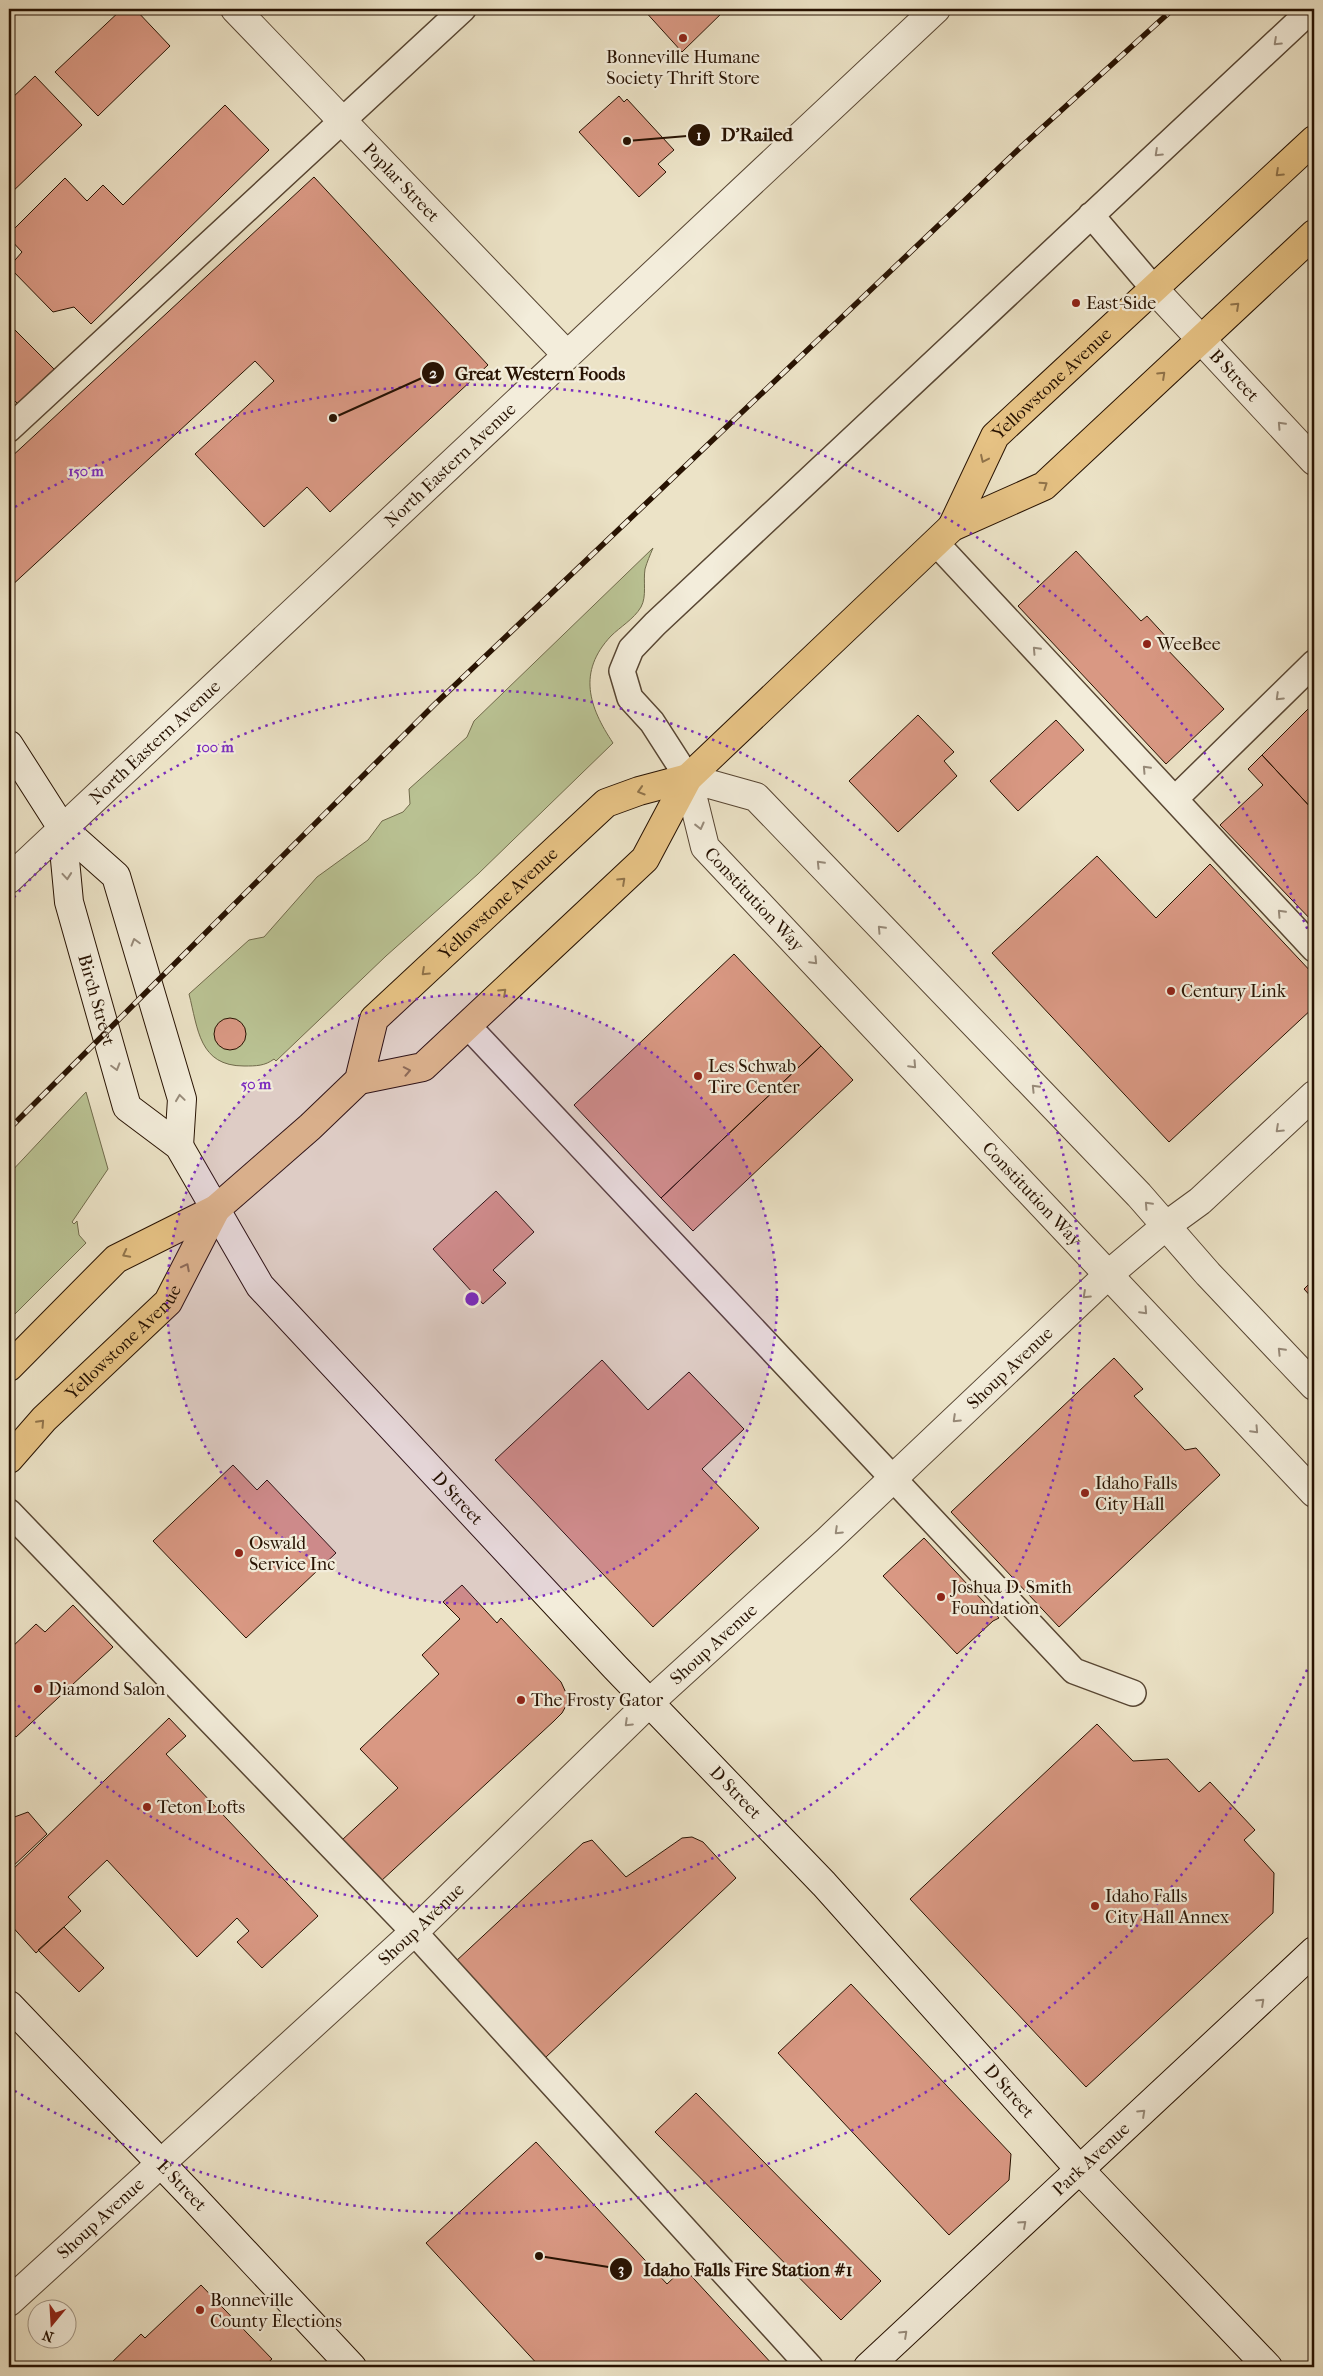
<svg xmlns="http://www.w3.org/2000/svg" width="1323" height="2376" viewBox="0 0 1323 2376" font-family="'IM FELL French Canon',serif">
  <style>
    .green { fill: #bac394; stroke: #706a4b }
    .building { fill: #d99883; stroke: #271202 }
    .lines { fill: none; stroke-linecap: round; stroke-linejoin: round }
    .lane-casing { stroke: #584633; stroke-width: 28 }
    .street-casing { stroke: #584633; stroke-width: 30 }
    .secondary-casing { stroke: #271202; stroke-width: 30 }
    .highway-casing { stroke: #271202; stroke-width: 30 }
    .lane { stroke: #f3eddb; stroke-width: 25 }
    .street { stroke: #f3eddb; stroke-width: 28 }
    .secondary { stroke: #f3eddb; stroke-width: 28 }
    .highway { stroke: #e6c284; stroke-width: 28 }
    .rail-casing { stroke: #271202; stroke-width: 5.5 }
    .rail { stroke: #f3eddb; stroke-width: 4; stroke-dasharray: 11; stroke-linecap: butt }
    .oneway { stroke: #978a79 }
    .oneway2 { stroke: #90734a }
    .ring { fill: none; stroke: #7b2cbf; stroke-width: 2.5; stroke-dasharray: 2.5 5 }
    .poi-dot { fill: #8f2418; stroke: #f3eddb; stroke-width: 2 }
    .labels { text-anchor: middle; stroke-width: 4.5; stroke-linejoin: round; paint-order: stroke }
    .poi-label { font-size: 18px; fill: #271202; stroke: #f3eddb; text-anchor: start }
    .street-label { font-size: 18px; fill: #271202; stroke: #f3eddb }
    .centre { fill: #7b2cbf; stroke: #f3eddb; stroke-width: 2.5 }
    .ring-label { font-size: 15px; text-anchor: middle; font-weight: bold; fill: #7b2cbf; stroke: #f3eddb; stroke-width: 4.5; stroke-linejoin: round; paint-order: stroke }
    .leader { fill: none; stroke: #271202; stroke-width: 2 }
    .callout-dot { fill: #271202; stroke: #f3eddb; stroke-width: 2 }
    .mark-label { font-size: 15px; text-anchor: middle; font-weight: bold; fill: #fff }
    .callout-label { font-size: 19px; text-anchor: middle; font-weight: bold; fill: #271202; stroke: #f3eddb; stroke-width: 4.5; stroke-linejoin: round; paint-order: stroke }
  </style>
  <rect width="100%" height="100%" fill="#ece3c7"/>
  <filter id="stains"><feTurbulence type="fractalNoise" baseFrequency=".004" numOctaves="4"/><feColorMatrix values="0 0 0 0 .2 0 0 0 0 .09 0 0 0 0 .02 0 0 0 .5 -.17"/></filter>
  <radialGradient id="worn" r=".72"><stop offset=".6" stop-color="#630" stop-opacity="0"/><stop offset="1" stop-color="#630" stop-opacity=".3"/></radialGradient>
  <path class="green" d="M653,548c-3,7 -6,14 -8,21 -2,13 2,27 -4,38 -7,12 -21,20 -30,29 -34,36 -22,71 2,107l-135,131 -92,82 -110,105 -2,-2c-9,7 -18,7 -30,7 -45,0 -46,-37 -55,-72l60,-54 15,-3 53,-60 51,-37 14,-19 21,-9 7,-8 -1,-15 58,-52 7,-16z
    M86,1092l22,77 -36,53 2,2 3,-3 2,14 7,8 -77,77v-146z"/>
  <path class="building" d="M122,9h13l35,37 -72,70 -43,-44z
    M643,9h83l-44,43z
    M35,76l47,49 -73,70v-94z
    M619,96l5,6 3,-3 47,51 -16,14 8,8 -27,25 -60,-65z
    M225,105l44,45 -178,174 -17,-17 -21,5 -44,-45 13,-15 -13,-14v-4l56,-56 22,23 16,-16 20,20z
    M314,177l174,188 -158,147 -23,-25 -43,40 -69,-73 79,-73 -19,-20 -246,227v-129z
    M14,329l40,40 -36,35 -9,-9v-61z
    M1076,551l65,70 6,-5 23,25 -6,5 60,63 -58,55 -148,-158z
    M1314,703v108l-52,-56z
    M918,715l36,37 -10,9 13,15 -59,56 -49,-51z
    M1056,720l28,30 -66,61 -28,-30z
    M1262,755l52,56v112l-94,-98 43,-40 -15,-16z
    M1097,856l59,62 54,-54 104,111v32l-145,135 -177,-189z
    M734,954l87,92 -160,152 -87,-93z
    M214 1034a16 16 0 1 1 32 0a16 16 0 1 1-32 0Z
    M821,1046l32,34 -160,151 -32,-33z
    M496,1191l38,41 -41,38 13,13 -23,21 -50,-55z
    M1314,1279v21l-10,-11z
    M1114,1358l29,31 -9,7 51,54 11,-2 24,27 -161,152 -108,-115z
    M602,1360l46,50 41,-38 55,57 -42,40 57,59 -106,99 -158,-167z
    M233,1465l24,25 10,-10 69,73 -90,85 -93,-97z
    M924,1538l75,80 -6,3 -36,33 -74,-78z
    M462,1585l35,38 4,-5 60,64 6,13v9l-5,9 -8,8 -174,161 -38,-42 56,-52 -38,-39 79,-75 -17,-19 38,-36 -17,-17z
    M73,1605l40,42 -97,90 -7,-8v-79l27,-26 9,8z
    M169,1718l17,18 -20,18 152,162 -56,52 -25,-26 12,-11 -12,-13 -40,39 -90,-97 -39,37 13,14 -45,42 -27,-30v-50z
    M1097,1724l36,37 35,-2 31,33 11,-10 45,48 -11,10 30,33 -1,40 -187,174 -176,-188z
    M28,1812l19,22 -38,36v-51z
    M692,1837l11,5 33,36 -190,179 -91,-95 128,-119 9,-3 34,37 56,-39z
    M64,1927l40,41 -25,24 -41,-42z
    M851,1984l160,170 -2,26 -60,55 -171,-182z
    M696,2093l185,188 -40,39 -186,-188z
    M536,2142l131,142 17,-16 89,97 -2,2h-231l-114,-124z
    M201,2285l71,74 -9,8h-156l34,-33 4,4z"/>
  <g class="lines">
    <defs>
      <path id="lane" d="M1091,215l63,74
        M9,429l454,-420
        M936,543l378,406
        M688,778l-36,-56 -22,-24 -8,-27 9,-22 24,-25 657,-615
        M1175,799l139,-136
        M467,1025l607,646 59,22
        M9,1512l405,420 396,435"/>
      <g id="street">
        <path id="s1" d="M235,9l332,346"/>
        <path id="s2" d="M1154,289l160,172"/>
        <path id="s3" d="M9,879l927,-870"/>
        <path id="s4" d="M1314,1386l-106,-112 -69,-79 -383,-398 -68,-19 17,69 609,646"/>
        <path id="s5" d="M9,2302l405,-370 235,-229 179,-163 281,-266 58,-49 33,-24 114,-106"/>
      </g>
      <g id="secondary">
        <path d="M9,745l53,83 54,48 66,223 -3,47"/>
        <path id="s6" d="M62,828l7,74 58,205 52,39 81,140 355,381 209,217 257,287 187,196"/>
        <path id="s7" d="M9,2005l183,191 160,171"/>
        <path id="s8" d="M868,2367l446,-416"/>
      </g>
      <g id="highway">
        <path id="s9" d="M952,527l43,-91 319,-296"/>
        <path d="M359,1080l64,-13 222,-208 43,-81 264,-251 92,-41 270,-252"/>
        <path id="s10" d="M9,1367l107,-108 100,-50 94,-82 49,-47 15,-61 232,-216 33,-12 49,-13"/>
        <path id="s11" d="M9,1459l35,-40 124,-117 48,-93"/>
      </g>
    </defs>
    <use href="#lane" class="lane-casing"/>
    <use href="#street" class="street-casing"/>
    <use href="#secondary" class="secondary-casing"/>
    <use href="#highway" class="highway-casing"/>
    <use href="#lane" class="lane"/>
    <use href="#street" class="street"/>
    <use href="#secondary" class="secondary"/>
    <use href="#highway" class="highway"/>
    <defs>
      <path id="rail" d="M9,1129l425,-424 588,-559 151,-137"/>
    </defs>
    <use href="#rail" class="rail-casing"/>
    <use href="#rail" class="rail"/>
  </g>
  <defs><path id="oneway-chevron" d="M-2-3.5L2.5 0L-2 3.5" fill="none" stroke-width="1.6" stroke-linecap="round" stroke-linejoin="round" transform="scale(1.25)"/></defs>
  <g class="oneway">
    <use href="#oneway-chevron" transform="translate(1277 42) rotate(137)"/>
    <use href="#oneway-chevron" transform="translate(1158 153) rotate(137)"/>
    <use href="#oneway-chevron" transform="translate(1281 425) rotate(-133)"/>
    <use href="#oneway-chevron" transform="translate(1036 650) rotate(-133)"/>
    <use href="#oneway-chevron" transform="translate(1279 697) rotate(136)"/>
    <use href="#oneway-chevron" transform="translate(1146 769) rotate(-133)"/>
    <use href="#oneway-chevron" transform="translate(700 826) rotate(76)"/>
    <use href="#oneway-chevron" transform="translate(820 864) rotate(-134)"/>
    <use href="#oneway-chevron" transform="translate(67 876) rotate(85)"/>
    <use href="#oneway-chevron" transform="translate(1281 913) rotate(-133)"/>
    <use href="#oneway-chevron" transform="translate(881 929) rotate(-133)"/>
    <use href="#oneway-chevron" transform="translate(135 942) rotate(-106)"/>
    <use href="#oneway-chevron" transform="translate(814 961) rotate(46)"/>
    <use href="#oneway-chevron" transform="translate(913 1065) rotate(47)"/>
    <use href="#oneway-chevron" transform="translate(116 1067) rotate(74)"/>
    <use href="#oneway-chevron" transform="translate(1035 1088) rotate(-134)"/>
    <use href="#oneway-chevron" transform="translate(180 1098) rotate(-98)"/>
    <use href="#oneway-chevron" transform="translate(1279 1129) rotate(137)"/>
    <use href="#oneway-chevron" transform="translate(1148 1205) rotate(-133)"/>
    <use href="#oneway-chevron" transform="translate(1086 1295) rotate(137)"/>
    <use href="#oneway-chevron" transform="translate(1144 1311) rotate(47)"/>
    <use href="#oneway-chevron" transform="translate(1281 1351) rotate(-134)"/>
    <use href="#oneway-chevron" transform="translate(956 1419) rotate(136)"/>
    <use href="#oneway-chevron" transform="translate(1255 1430) rotate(47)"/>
    <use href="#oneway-chevron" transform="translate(838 1531) rotate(136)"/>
    <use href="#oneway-chevron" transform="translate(628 1723) rotate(136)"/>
    <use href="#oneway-chevron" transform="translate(1261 2002) rotate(-43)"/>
    <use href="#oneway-chevron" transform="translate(1142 2113) rotate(-43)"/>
    <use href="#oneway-chevron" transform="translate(1023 2224) rotate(-42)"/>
    <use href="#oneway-chevron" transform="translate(904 2334) rotate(-43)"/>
  </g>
  <g class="oneway2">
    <use href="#oneway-chevron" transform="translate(1279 173) rotate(137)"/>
    <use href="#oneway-chevron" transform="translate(1236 306) rotate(-43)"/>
    <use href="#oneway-chevron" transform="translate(1162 375) rotate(-43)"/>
    <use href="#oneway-chevron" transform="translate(984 459) rotate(115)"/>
    <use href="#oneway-chevron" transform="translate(1044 485) rotate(-34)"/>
    <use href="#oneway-chevron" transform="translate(641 791) rotate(163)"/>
    <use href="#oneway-chevron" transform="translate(622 881) rotate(-43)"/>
    <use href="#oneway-chevron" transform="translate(425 972) rotate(137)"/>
    <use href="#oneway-chevron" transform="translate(503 992) rotate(-43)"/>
    <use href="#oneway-chevron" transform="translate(407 1071) rotate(-11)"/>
    <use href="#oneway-chevron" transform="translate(126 1254) rotate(153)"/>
    <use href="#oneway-chevron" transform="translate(186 1267) rotate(-63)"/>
    <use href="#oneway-chevron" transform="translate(41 1423) rotate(-47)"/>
  </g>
  <circle cx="472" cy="1299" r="305" fill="#7b2cbf" fill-opacity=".12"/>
  <g class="ring">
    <circle cx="472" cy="1299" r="305"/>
    <path d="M9 903A609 609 0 1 1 9 1695"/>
    <path d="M1313 1656A914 914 0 0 1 15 2091M15 507A914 914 0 0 1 1313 942"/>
  </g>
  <g class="poi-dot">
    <circle cx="683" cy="38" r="5"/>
    <circle cx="1076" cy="303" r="5"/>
    <circle cx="1147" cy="644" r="5"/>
    <circle cx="1171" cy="991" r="5"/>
    <circle cx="698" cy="1076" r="5"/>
    <circle cx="1085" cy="1493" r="5"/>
    <circle cx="239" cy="1553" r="5"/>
    <circle cx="941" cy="1597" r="5"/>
    <circle cx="38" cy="1689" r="5"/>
    <circle cx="521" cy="1700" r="5"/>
    <circle cx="147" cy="1807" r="5"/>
    <circle cx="1095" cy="1906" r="5"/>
    <circle cx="200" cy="2310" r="5"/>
  </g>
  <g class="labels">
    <g class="poi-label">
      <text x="683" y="63" text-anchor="middle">Bonneville Humane<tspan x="683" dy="21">Society Thrift Store</tspan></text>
      <text x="1086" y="309">East-Side</text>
      <text x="1157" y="650">WeeBee</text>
      <text x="1181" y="997">Century Link</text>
      <text x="708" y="1072">Les Schwab<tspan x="708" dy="21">Tire Center</tspan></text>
      <text x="1095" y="1489">Idaho Falls<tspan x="1095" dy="21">City Hall</tspan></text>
      <text x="249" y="1549">Oswald<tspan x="249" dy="21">Service Inc</tspan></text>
      <text x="951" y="1593">Joshua D. Smith<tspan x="951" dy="21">Foundation</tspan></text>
      <text x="48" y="1695">Diamond Salon</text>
      <text x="531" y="1706">The Frosty Gator</text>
      <text x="157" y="1813">Teton Lofts</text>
      <text x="1105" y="1902">Idaho Falls<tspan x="1105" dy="21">City Hall Annex</tspan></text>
      <text x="210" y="2306">Bonneville<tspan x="210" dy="21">County Elections</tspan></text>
    </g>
    <g class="street-label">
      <text dy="6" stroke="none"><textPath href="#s1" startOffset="240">Poplar Street</textPath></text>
      <text dy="6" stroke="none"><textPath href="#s2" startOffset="118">B Street</textPath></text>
      <text dy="6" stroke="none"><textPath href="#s9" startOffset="178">Yellowstone Avenue</textPath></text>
      <text dy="6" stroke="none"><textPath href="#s3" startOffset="605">North Eastern Avenue</textPath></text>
      <text dy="6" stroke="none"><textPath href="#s3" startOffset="200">North Eastern Avenue</textPath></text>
      <text dy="6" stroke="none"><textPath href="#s4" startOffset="1025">Constitution Way</textPath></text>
      <text dy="6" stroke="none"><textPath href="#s10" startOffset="689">Yellowstone Avenue</textPath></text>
      <text dy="6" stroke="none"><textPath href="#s6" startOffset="176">Birch Street</textPath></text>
      <text dy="6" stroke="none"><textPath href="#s4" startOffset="1430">Constitution Way</textPath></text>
      <text dy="6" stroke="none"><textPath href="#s11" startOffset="164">Yellowstone Avenue</textPath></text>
      <text dy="6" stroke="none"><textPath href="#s5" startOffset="1369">Shoup Avenue</textPath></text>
      <text dy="6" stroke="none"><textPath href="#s6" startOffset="804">D Street</textPath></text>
      <text dy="6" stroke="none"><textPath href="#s5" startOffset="964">Shoup Avenue</textPath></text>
      <text dy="6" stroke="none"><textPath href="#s6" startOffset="1209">D Street</textPath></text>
      <text dy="6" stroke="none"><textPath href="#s5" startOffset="559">Shoup Avenue</textPath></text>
      <text dy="6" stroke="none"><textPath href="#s6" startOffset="1614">D Street</textPath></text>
      <text dy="6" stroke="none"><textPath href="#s8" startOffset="305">Park Avenue</textPath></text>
      <text dy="6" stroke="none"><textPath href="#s7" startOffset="250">E Street</textPath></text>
      <text dy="6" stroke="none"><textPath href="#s5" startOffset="124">Shoup Avenue</textPath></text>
    </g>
  </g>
  <circle cx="472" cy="1299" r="8" class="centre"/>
  <g class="ring-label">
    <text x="86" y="476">150 m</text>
    <text x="215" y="752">100 m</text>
    <text x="256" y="1089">50 m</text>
  </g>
  <path class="leader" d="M627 141L699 135M333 418L433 373M539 2256L621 2269"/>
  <g class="callout-dot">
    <circle cx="627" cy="141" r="5"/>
    <circle cx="333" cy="418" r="5"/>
    <circle cx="539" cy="2256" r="5"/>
    <circle cx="699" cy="135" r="12"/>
    <circle cx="433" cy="373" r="12"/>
    <circle cx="621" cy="2269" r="12"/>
  </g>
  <g class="mark-label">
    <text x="699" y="140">1</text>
    <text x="433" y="378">2</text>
    <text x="621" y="2274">3</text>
  </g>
  <g class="callout-label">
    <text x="757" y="141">D'Railed</text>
    <text x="540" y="380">Great Western Foods</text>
    <text x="748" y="2276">Idaho Falls Fire Station #1</text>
  </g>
  <rect width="1323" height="2376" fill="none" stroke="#ece3c7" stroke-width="30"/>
  <rect x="10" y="10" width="1303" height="2356" fill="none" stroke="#271202" stroke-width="2.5"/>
  <rect x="15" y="15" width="1293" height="2346" fill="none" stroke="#271202"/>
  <g transform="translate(52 2324) rotate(198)"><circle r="24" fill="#f3eddb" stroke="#a19584"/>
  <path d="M0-4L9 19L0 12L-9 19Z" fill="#8f2418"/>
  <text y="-8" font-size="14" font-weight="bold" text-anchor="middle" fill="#271202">N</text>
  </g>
  <rect width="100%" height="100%" filter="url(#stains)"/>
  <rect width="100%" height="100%" fill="url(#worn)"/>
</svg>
